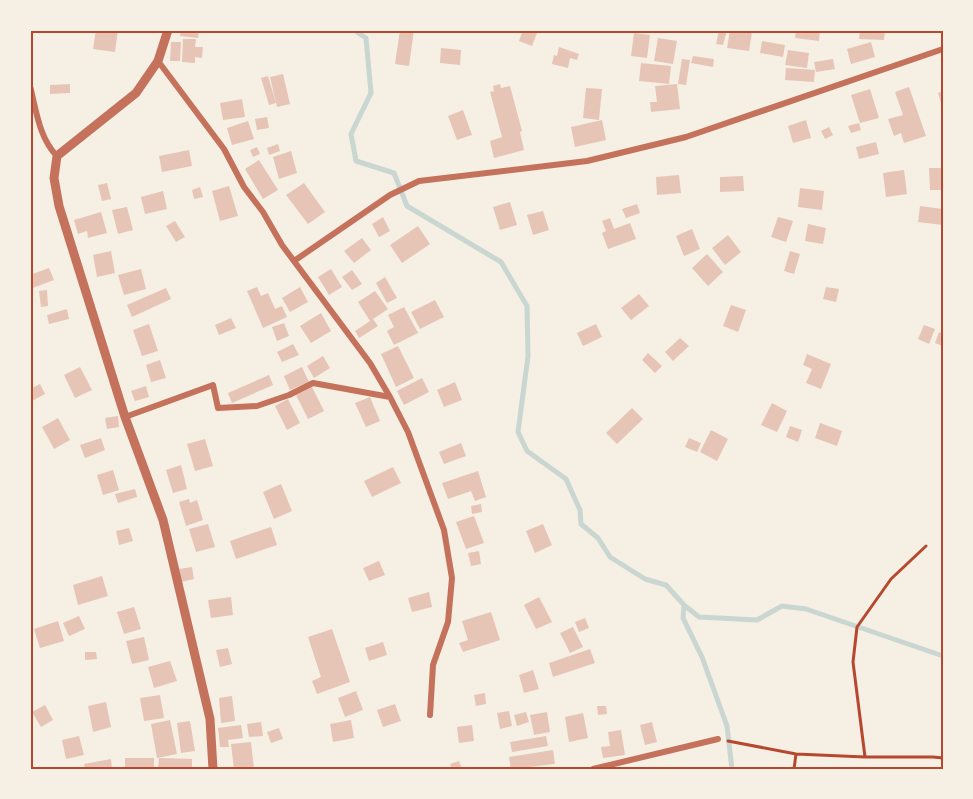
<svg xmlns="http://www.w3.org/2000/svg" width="973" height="799" viewBox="0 0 973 799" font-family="'Golos Text',sans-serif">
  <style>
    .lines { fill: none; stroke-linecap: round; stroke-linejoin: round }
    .stream { stroke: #c9d6d2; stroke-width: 5 }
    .building { fill: #e6c5b7 }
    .path { stroke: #b5482f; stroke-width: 3 }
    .minor { stroke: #c5725c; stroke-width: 6 }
    .tertiary { stroke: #c5725c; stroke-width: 9 }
    .neatline { fill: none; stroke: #b5482f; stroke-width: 2 }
  </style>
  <rect width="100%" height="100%" fill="#f6efe4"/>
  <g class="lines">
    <path class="stream" d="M354,30l12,8 5,55 -20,41 5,27 38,12 13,33 94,56 26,44 1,50 -10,76 9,19 39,28 14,31 1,14 17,14 12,19 35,22 21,6 18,20 15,12 58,3 25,-14 24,3 137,47
      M684,605l-1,13 19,39 25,69 5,43"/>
  </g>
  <path class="building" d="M96,30h22l-3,22 -22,-3z
    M181,30h18l-1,8 -18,-2z
    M400,30h14l-5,36 -14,-2z
    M523,30h15l-6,16 -13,-5z
    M719,30h8l-4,15 -7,-1z
    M730,30l22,2 -3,19 -22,-3z
    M796,30h24l-1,11 -24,-3z
    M860,30h25l-1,10 -25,-1z
    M634,33l16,2 -3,23 -16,-2z
    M658,38l19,3 -4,23 -19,-3z
    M183,39h13l-1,8h8l-1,11 -7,-1v6l-13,-1z
    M762,41l23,4 -2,12 -23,-4z
    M171,42h10l-1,19h-10z
    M871,42l4,15 -24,7 -4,-15z
    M559,47l20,7 -2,6 -7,-2 -2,10 -16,-4 2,-9 3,1z
    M441,48l20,2 -1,15 -20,-2z
    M788,50l21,3 -2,15 -22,-3z
    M693,56l21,3 -1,8 -22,-4z
    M682,59l8,1 -4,25 -8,-1z
    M833,59l2,10 -19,3 -2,-10z
    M641,63l30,3 -2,18 -30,-3z
    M786,68l29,2 -1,12 -29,-2z
    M283,74l7,30 -13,3 -7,-30z
    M268,76l8,27 -7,2 -8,-27z
    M70,84v9l-20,1v-9z
    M500,84l1,4 9,-2 12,45 -2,1 4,18 -30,8 -4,-17 12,-4 -12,-45 4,-1 -1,-5z
    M677,84l3,25 -29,3 -1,-10h7l-2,-16z
    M909,87l17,49 -22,7 -3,-10 -7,3 -6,-17 15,-4 -8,-23z
    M586,88l16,1 -3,31 -16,-2z
    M870,89l9,29 -19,5 -9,-28z
    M943,91v15h-1l-4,-13z
    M242,99l3,18 -22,3 -3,-17z
    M463,110l9,25 -15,5 -9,-24z
    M267,117l2,11 -12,2 -2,-11z
    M602,120l4,20 -31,7 -4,-20z
    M806,120l5,18 -18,5 -5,-17z
    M248,121l6,18 -22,6 -5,-17z
    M859,123l2,7 -10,3 -3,-7z
    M829,127l4,8 -8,4 -4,-8z
    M876,142l3,12 -20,5 -3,-12z
    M278,144l2,7 -11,4 -2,-7z
    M257,147l3,7 -7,3 -3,-7z
    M189,150l3,16 -30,6 -3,-16z
    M291,151l6,22 -18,6 -6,-22z
    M259,160l19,30 -15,9 -18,-30z
    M929,168h14v22h-13z
    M904,170l3,24 -21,3 -3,-24z
    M679,175l2,18 -24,2 -1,-18z
    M743,176l1,15 -24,1v-15z
    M107,183l4,16 -9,2 -4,-16z
    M304,183l21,29 -17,12 -22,-29z
    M229,186l9,30 -18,5 -8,-30z
    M200,187l3,10 -9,2 -2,-9z
    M800,188l24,3 -2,19 -24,-3z
    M163,191l4,18 -22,5 -4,-17z
    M510,202l7,23 -17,5 -7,-23z
    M637,204l3,9 -14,5 -4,-9z
    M920,206l23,3v16l-25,-3z
    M127,207l6,23 -15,4 -6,-24z
    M543,211l6,19 -16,5 -6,-20z
    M101,212l6,21 -19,5 -1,-7 -9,3 -4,-14z
    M383,217l7,14 -11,6 -7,-13z
    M778,217l15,4 -7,21 -15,-5z
    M610,218l4,11 16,-6 6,16 -28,10 -6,-16 4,-2 -4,-10z
    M175,221l10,16 -9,5 -10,-16z
    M808,224l18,4 -3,16 -18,-3z
    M418,226l12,18 -28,19 -12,-18z
    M692,229l8,20 -16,7 -8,-20z
    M728,235l13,17 -16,13 -13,-17z
    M362,238l9,12 -17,13 -10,-12z
    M111,251l4,22 -18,4 -4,-22z
    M790,251l10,3 -6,20 -10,-3z
    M707,254l16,18 -15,14 -16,-18z
    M49,268l5,12 -24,9v-14z
    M141,269l5,20 -22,6 -6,-20z
    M331,269l11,18 -13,8 -11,-18z
    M352,270l10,14 -10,6 -10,-13z
    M385,277l12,21 -10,5 -11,-20z
    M257,287l4,9 7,-3 7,16 7,-3 5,11 -24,11 -16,-37z
    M300,287l8,15 -18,10 -8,-14z
    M826,287l13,2 -3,13 -13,-3z
    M166,288l5,11 -39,18 -5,-12z
    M47,290l1,16 -7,1 -2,-16z
    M375,291l13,18 -15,10 5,7 -19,12 -4,-7 15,-10 -12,-19z
    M639,294l10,12 -18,14 -10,-12z
    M435,300l9,17 -24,12 -9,-17z
    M731,305l15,5 -8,22 -15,-6z
    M404,307l14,26 -24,12 -7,-14 7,-4 -6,-12z
    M67,309l2,10 -20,5 -2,-9z
    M321,313l10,18 -20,12 -11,-17z
    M231,318l5,10 -17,7 -4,-10z
    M284,323l5,13 -12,5 -5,-14z
    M149,324l9,27 -16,5 -9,-26z
    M596,324l6,13 -19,9 -6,-13z
    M924,325l11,4 -6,15 -11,-5z
    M939,332l4,2v12l-8,-3z
    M680,338l9,8 -16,15 -8,-9z
    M293,344l6,11 -17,7 -5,-10z
    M398,346l16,32 -18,9 -15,-33z
    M648,353l14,13 -7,7 -13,-13z
    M807,354l24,10 -10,25 -15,-6 6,-14 -9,-4z
    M323,356l7,12 -16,10 -7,-12z
    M160,360l6,18 -15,4 -5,-17z
    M80,367l12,23 -17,8 -11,-23z
    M302,367l7,15 -19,8 -6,-14z
    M269,375l4,10 -41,18 -4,-10z
    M422,378l7,14 -25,13 -7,-14z
    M455,382l7,18 -18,7 -7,-17z
    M40,384l5,10 -15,8v-13z
    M146,386l3,11 -14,4 -4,-10z
    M312,387l12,24 -16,8 -12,-24z
    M370,397l10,24 -14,6 -11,-24z
    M288,399l12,24 -13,7 -12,-24z
    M772,403l15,8 -10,21 -16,-7z
    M632,408l11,11 -26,25 -11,-11z
    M118,416l1,11 -12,2 -2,-11z
    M58,418l12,22 -16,9 -12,-22z
    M820,423l22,8 -5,15 -22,-8z
    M790,426l12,4 -4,12 -12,-5z
    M711,430l17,9 -11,22 -17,-9z
    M101,438l4,12 -20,8 -5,-13z
    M689,438l12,5 -4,9 -12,-5z
    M205,439l8,27 -18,5 -8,-27z
    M461,443l5,13 -22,8 -5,-12z
    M181,465l6,24 -14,4 -7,-23z
    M393,467l8,16 -29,14 -8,-16z
    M113,470l6,20 -16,5 -6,-20z
    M478,471l8,26 -11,4 -4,-10 -23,8 -6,-16z
    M281,484l11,27 -18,8 -11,-27z
    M135,489l2,8 -19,6 -3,-9z
    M189,499l1,4 7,-3 6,20 -17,6 -7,-24z
    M481,504l1,8 -10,2 -1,-8z
    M474,516l10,27 -18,6 -10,-27z
    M208,524l7,23 -19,5 -7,-23z
    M543,524l9,21 -17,8 -9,-22z
    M271,527l6,18 -41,14 -6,-18z
    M129,528l4,13 -14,4 -3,-14z
    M479,551l2,13 -10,2 -3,-13z
    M379,561l6,14 -16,6 -6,-13z
    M192,567l2,12 -13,3 -2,-13z
    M102,576l6,20 -30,9 -5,-20z
    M429,592l3,15 -20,5 -4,-14z
    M231,597l2,18 -22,3 -3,-18z
    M539,597l13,25 -16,7 -12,-24z
    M134,607l7,22 -17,5 -7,-22z
    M491,612l9,28 -37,12 -4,-9 9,-3 -6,-19z
    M79,616l6,13 -16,7 -6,-13z
    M585,618l4,10 -10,4 -4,-10z
    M58,621l6,20 -24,7 -6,-19z
    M573,627l10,20 -13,6 -10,-20z
    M332,629l18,53 -33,12 -5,-13 9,-4 -13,-40z
    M144,637l5,23 -17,4 -6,-23z
    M383,642l4,13 -18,6 -4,-13z
    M228,648l4,16 -12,3 -4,-17z
    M590,649l5,14 -42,14 -4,-14z
    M85,652h11l1,7 -12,1z
    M170,661l7,20 -23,7 -6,-21z
    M533,670l6,19 -15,4 -5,-18z
    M356,691l7,19 -18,7 -7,-19z
    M485,693l1,11 -10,2 -2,-11z
    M160,695l4,23 -20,3 -4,-23z
    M232,696l3,25 -14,2 -2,-25z
    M106,702l5,25 -18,5 -5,-26z
    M395,704l6,17 -18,6 -6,-17z
    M45,705l8,15 -12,7 -9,-15z
    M597,706h9l1,8 -9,1z
    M509,711l3,15 -12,3 -3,-16z
    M526,712l3,10 -12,4 -3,-11z
    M547,712l3,20 -16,3 -4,-20z
    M583,713l5,25 -19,4 -4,-25z
    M170,720l7,34 -20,4 -6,-34z
    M351,720l3,18 -21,4 -3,-18z
    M190,721l5,30 -14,2 -4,-30z
    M261,722l2,14 -14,1 -2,-13z
    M652,722l5,20 -12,3 -5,-20z
    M241,725l2,13 -15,2 1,7h-9l-2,-19z
    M472,725l2,16 -15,2 -2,-16z
    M279,728l4,11 -12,4 -4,-11z
    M621,730l4,25 -22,3 -2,-11 9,-1 -2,-14z
    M79,736l5,19 -18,4 -4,-19z
    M546,736l2,10 -36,6 -2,-10z
    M251,742l3,27h-20l-3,-25z
    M553,750l2,14 -44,5 -2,-12z
    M125,758h29v11h-29z
    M159,758l33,1v10h-34z
    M111,759l1,10h-27l-1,-5z
    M459,761l3,8h-10l-2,-5z"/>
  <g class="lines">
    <path class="path" d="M728,741l68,13 69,3h68l10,1
      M865,757l-12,-95 4,-35 34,-48 35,-33
      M794,769l2,-15"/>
    <path class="minor" d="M158,61l66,88 20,38 19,25 19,33 88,118 20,34 18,35 36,98 8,48 -4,44 -15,43 -3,50
      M30,86c6,23 9,52 27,70
      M294,261l96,-66 29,-14 168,-20 99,-24 257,-88
      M125,417l88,-32 5,23 39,-2 32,-11 24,-12 77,14
      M593,769l125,-30"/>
    <path class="tertiary" d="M168,30l-10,31 -22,32 -79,63 -3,22 5,28 66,211 38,103 47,199 3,50"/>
  </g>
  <rect width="973" height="799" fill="none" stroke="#f6efe4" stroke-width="63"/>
  <rect x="32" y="32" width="910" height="736" class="neatline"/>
</svg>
